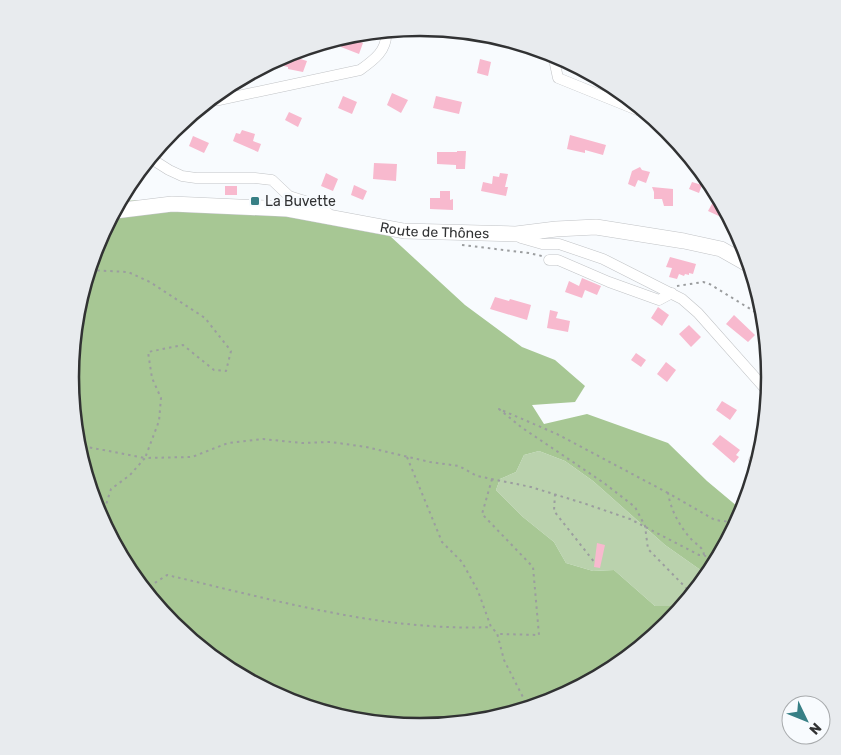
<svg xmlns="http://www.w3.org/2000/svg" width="841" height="755" viewBox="0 0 841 755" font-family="Rubik,sans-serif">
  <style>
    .green { fill: #bad2ad }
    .forest { fill: #a7c794 }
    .building { fill: #f8b9ce }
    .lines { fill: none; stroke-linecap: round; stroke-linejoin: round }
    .minor-casing { stroke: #c1c3c6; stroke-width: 11 }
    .secondary-casing { stroke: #c1c3c6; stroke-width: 16 }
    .path { stroke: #9b9d9f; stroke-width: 2; stroke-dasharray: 2.5 4; stroke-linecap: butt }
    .minor { stroke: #fff; stroke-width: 10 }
    .secondary { stroke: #fff; stroke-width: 15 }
    .poi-dot { fill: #377f85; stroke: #f8fbfe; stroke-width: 2 }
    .labels { text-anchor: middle; stroke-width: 5; stroke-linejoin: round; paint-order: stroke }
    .poi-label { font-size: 14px; fill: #313233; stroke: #f8fbfe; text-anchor: start }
    .street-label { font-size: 14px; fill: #313233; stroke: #f8fbfe }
    .rim { fill: none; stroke: #313233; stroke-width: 2.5 }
  </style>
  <rect width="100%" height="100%" fill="#f8fbfe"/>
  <path class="green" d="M539,451l26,10 28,20 72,64 44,31 -23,27 -5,3h-26l-41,-36 -21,1 -27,-8 -12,-21 -31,-25 -27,-27 4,-11 16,-7 8,-17z"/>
  <path class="forest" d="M202,198l61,14 127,24 75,69 57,42 33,13 30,26 -10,16 -43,3 12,19 43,-10 81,29 39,38 37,31 -33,60 -2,4 -44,-31 -72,-64 -28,-20 -26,-10 -15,4 -8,17 -16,7 -4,11 27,27 31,25 12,21 27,8 21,-1 41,36h26l5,-3 -18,22 -53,44 -61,32 -65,20 -69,6 -68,-6 -66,-20 -60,-33 -53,-43 -44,-53 -32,-61 -20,-66 -6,-68 6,-68 20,-66 23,-42z"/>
  <path class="building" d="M345,36l18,7 -4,11 -18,-7z
    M287,55l20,6 -4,11 -15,-3v-2l-4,-1z
    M480,59l11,3 -3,14 -11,-3z
    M601,79l14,8 -2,6 -14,-6z
    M392,93l16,7 -7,13 -14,-8z
    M343,96l14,6 -5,12 -14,-6z
    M436,96l26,6 -3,12 -26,-6z
    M289,112l13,6 -4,9 -13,-7z
    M242,130l13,4 -2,7 8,3 -3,8 -25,-11 3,-8 4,1z
    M570,135l36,10 -3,10 -18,-5v3l-18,-4z
    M193,136l16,7 -5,10 -15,-7z
    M457,151h9l-1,18h-9v-4l-19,-1v-12h20z
    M374,163l23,1 -1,17 -23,-2z
    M640,167l2,3 8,2 -4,11 -8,-3 -3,7 -7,-3 4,-13z
    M326,173l12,6 -5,12 -12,-5z
    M500,173l8,1 -3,13h3l-2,9 -25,-5 2,-9 9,2 1,-8 6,1z
    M137,174l-1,17 -10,-1 4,-7z
    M692,182l10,3 -3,8 -10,-4z
    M354,185l13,6 -4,9 -12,-5z
    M225,186h12v9h-12z
    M652,187l21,2v17h-9l-2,-7h-8v-7z
    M440,191h10v9l3,-1v11l-23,-1v-11h10z
    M720,200l6,11 -3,7 -15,-7 5,-9 5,2z
    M670,257l26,7 -3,10 -4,-1v2l-4,-1 -1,2 -5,-2 -2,5 -8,-2 3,-9 -6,-1z
    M582,278l19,8 -4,9 -12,-5 -3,8 -17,-6 4,-11 10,5z
    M495,297l14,4 1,-2 21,6 -4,15 -37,-11z
    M658,307l11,8 -7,11 -11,-8z
    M550,310l8,2 -2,6 14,3 -2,11 -21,-4z
    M734,315l21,20 -7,7 -22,-18z
    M689,325l12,12 -10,10 -12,-13z
    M636,353l10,7 -5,7 -10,-7z
    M666,362l10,8 -9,12 -10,-8z
    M722,401l15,9 -7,10 -14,-10z
    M720,435l20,15 -4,5 3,2 -5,6 -22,-19z
    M597,543l8,2 -5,23 -6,-1z"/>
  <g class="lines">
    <defs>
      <path id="minor" d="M562,58l-7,6 3,14 89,36
        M209,100h10l141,-30c14,-10 28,-20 26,-39
        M150,158l19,12 13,6 14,2h59l17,2 17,16 19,6 20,11
        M517,235l4,3 21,6h17l44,15 79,40 16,14 71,80
        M549,260h9l51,22 50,18 13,-7
        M754,460l5,2"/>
      <g id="secondary">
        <path id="s1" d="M115,211l57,-7 114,5 118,22 112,3 40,-5 40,-2 88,14 37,8 30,17"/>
      </g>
    </defs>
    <use href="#minor" class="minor-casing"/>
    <use href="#secondary" class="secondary-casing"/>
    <path class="path" d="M462,245l67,8 13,3
      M677,286l26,-4 5,1 57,35
      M77,445l68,13 14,-37 2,-23 -9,-20 -4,-26 35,-7 31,25 12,1 5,-20 -26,-33 -55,-36 -22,-10 -39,-2
      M407,457l35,85 20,20 16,29 13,36 6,6 7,27 25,49
      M492,479l-10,35 51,53 6,68 -41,-1
      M668,493l-111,-59 -58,-25 22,18 83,56 31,24 10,19 3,23 45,46
      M555,494l-1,17 41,52
      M97,510l8,-2 6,-19 19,-14 15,-17 47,-1 36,-14 35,-4 39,4 29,-1 35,5 64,15 29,4 18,10 54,11 55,17 44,15 69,36h5c-1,-8 -7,-10 -12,-15 -12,-13 -21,-29 -24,-47l47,27 16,2 8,-1
      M704,555l12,9
      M144,590l23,-15c104,24 217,57 324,52"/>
    <use href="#minor" class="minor"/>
    <use href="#secondary" class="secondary"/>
  </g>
  <rect class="poi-dot" x="250" y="196" width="10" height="10" rx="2.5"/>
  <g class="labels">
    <g class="poi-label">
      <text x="265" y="206">La Buvette</text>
    </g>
    <g class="street-label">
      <text dy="5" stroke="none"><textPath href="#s1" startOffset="322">Route de Thônes</textPath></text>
    </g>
  </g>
  <path d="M0 0H841V755H0ZM79 377a341 341 0 1 1 682 0a341 341 0 1 1-682 0Z" fill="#e8ebee" fill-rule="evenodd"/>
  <path class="rim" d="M79 377a341 341 0 1 1 682 0a341 341 0 1 1-682 0Z"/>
  <g transform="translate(806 720) rotate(133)"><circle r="24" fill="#f8fbfe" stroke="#a8abad"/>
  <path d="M0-4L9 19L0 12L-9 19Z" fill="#377f85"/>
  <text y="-8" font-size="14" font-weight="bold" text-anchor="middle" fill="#313233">N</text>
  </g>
</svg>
